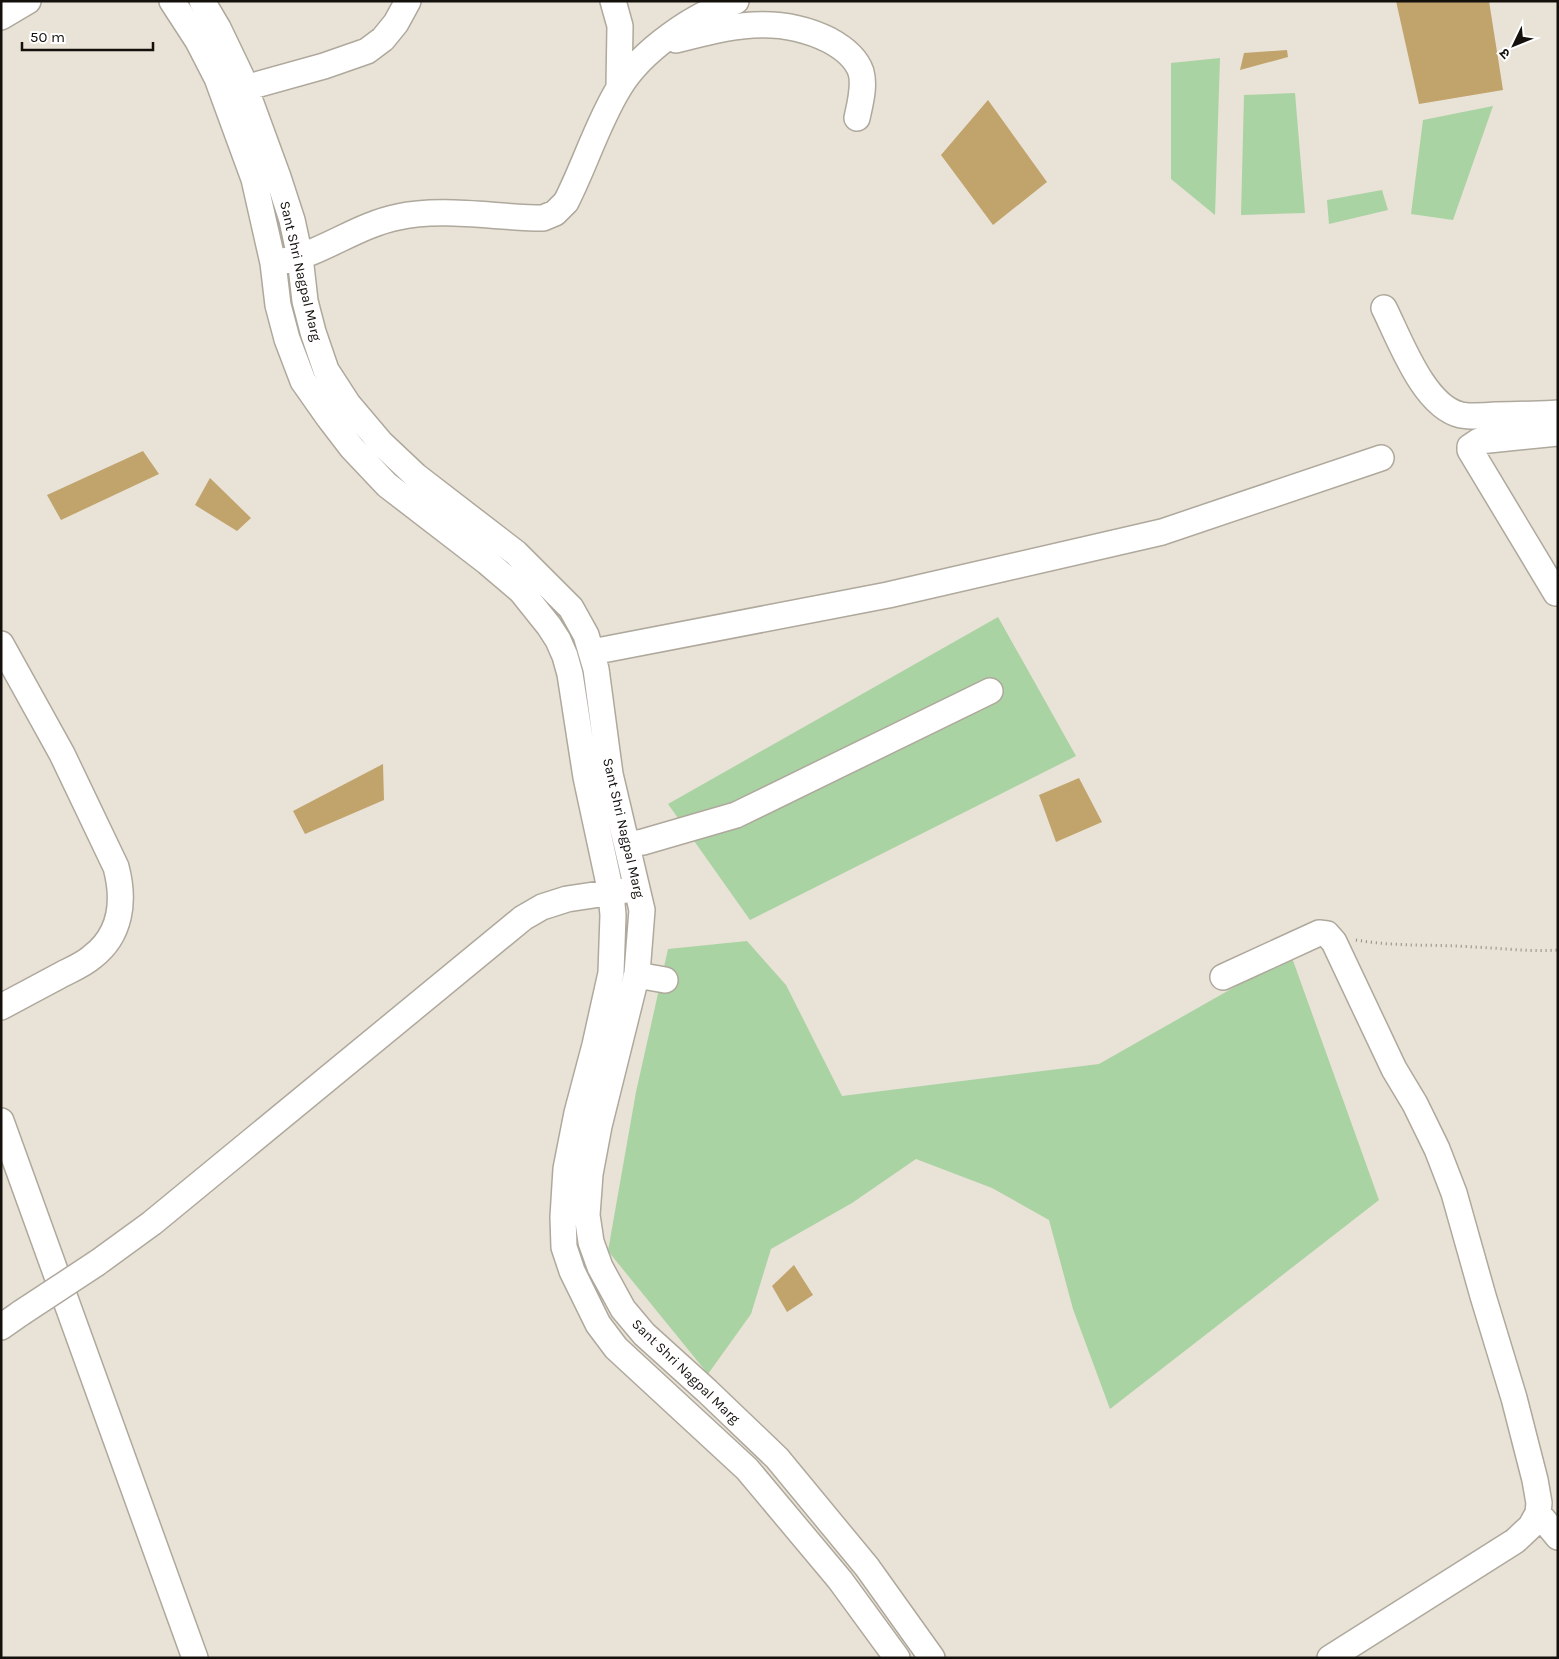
<svg xmlns="http://www.w3.org/2000/svg" width="1559" height="1659" viewBox="0 0 1559 1659" font-family="Karla,'Noto Sans Devanagari',sans-serif">
  <style>
    .green { fill: #a9d3a3 }
    .building { fill: #c1a36c }
    .lines { fill: none; stroke-linecap: round; stroke-linejoin: round }
    .minor-casing { stroke: #afa89c; stroke-width: 28 }
    .path { stroke: #8f8a81; stroke-width: 3; stroke-dasharray: 1 4; stroke-linecap: butt }
    .minor { stroke: #fff; stroke-width: 25 }
    .minor-bridge-casing { stroke: #afa89c; stroke-width: 28; stroke-linecap: butt }
    .minor-bridge { stroke: #fff; stroke-width: 25 }
    .labels { text-anchor: middle; stroke-width: 4.5; stroke-linejoin: round; paint-order: stroke }
    .street-label { font-size: 14px; fill: #14110d; stroke: #fff }
  </style>
  <rect width="100%" height="100%" fill="#e9e2d6"/>
  <path class="green" d="M1220,58l-5,157 -44,-36v-116z
    M1295,93l10,120 -64,2 3,-120z
    M1493,106l-40,114 -42,-6 12,-94z
    M1382,190l6,20 -59,14 -2,-24z
    M998,617l78,139 -326,164 -82,-116z
    M747,941l39,44 56,111 257,-32 192,-109 88,245 -269,209 -37,-100 -24,-89 -57,-32 -76,-29 -64,44 -81,46 -20,65 -43,60 -100,-123 28,-159 32,-143z"/>
  <path class="building" d="M1396,1h93l14,89 -84,14z
    M1287,50l1,7 -48,13 4,-17z
    M988,100l59,82 -54,43 -52,-70z
    M143,451l16,23 -98,46 -14,-25z
    M210,478l41,40 -14,13 -42,-26z
    M383,764l1,36 -79,34 -12,-23z
    M1079,778l23,44 -46,20 -17,-47z
    M794,1265l19,30 -26,17 -15,-26z"/>
  <g class="lines">
    <defs>
      <path id="minor" d="M172,1l26,40 19,37 37,101 19,84 5,42 9,34 16,42 26,37 23,30 35,37 100,77 34,29 28,35 9,14 7,16 5,18 16,103 25,116 2,22 -2,58 -16,72 -18,68 -11,56 -3,48 1,30 8,24 26,53 18,24 131,121 93,111 57,78
        M202,1l16,27 23,48 37,101 14,43 8,37 5,44 8,31 13,38 22,34 33,39 35,33 100,77 55,55 15,27 10,34 14,105 32,136 -5,63 -38,153 -9,48 -3,41 4,27 9,25 23,42 21,25 63,57 70,67 90,109 65,91
        M613,1l7,25 -1,61
        M1,17l27,-16
        M676,40c53,-14 101,-26 153,0 13,7 27,17 32,32 4,14 -1,32 -4,46
        M245,88l79,-22 43,-15 16,-12 13,-16 12,-22
        M284,261c40,-9 74,-36 114,-44 44,-10 100,1 145,1l12,-5 11,-11c19,-37 31,-78 53,-114 22,-37 75,-74 117,-87
        M1384,308c16,32 40,99 77,107 11,2 24,1 35,0 21,0 41,-1 62,-2
        M1556,593l-86,-143v-3l9,-6 79,-8
        M1,644l61,110 54,113c9,34 5,68 -24,90 -9,8 -22,13 -33,19 -19,10 -39,21 -58,31
        M592,652l296,-57 274,-63 219,-74
        M627,845l16,-3 93,-27 254,-124
        M637,973l11,4 17,3
        M1223,977l96,-44 8,1 7,8 60,127 21,35 22,45 17,44 29,103 31,102 21,82 4,23 -1,10 -7,13 -16,15 -185,117
        M1,1121l194,537
        M97,1263l55,-40 371,-305 19,-11 25,-8 60,-9
        M1,1327l20,-14
        M1538,1513l20,24"/>
    </defs>
    <use href="#minor" class="minor-casing"/>
    <path class="path" d="M1356,940c39,7 78,4 117,7 28,1 56,5 85,3"/>
    <use href="#minor" class="minor"/>
    <defs>
      <path id="minor-bridge" d="M21,1313l76,-50"/>
    </defs>
    <use href="#minor-bridge" class="minor-bridge-casing"/>
    <use href="#minor-bridge" class="minor-bridge"/>
  </g>
  <g class="labels">
    <g class="street-label">
      <text transform="translate(301 271) rotate(77)" y="5">Sant Shri Nagpal Marg</text>
      <text transform="translate(624 828) rotate(77)" y="5">Sant Shri Nagpal Marg</text>
      <text transform="translate(686 1371) rotate(44)" y="5">Sant Shri Nagpal Marg</text>
    </g>
  </g>
  <rect width="1559" height="1659" fill="none" stroke="#14110d" stroke-width="5"/>
  <g transform="translate(1514 45) rotate(227)" stroke="#ffffff" stroke-width="4" paint-order="stroke">
  <path d="M0-4L9 19L0 12L-9 19Z" fill="#14110d"/>
  <text y="-8" font-size="14" font-weight="bold" text-anchor="middle" fill="#14110d">उ</text>
  </g>
  <path d="M22 42v8h131v-8" fill="none" stroke="#14110d" stroke-width="2.5"/>
  <text x="30" y="42" font-size="15" fill="#14110d" stroke="#ffffff" stroke-width="4" paint-order="stroke">50 m</text>
</svg>
